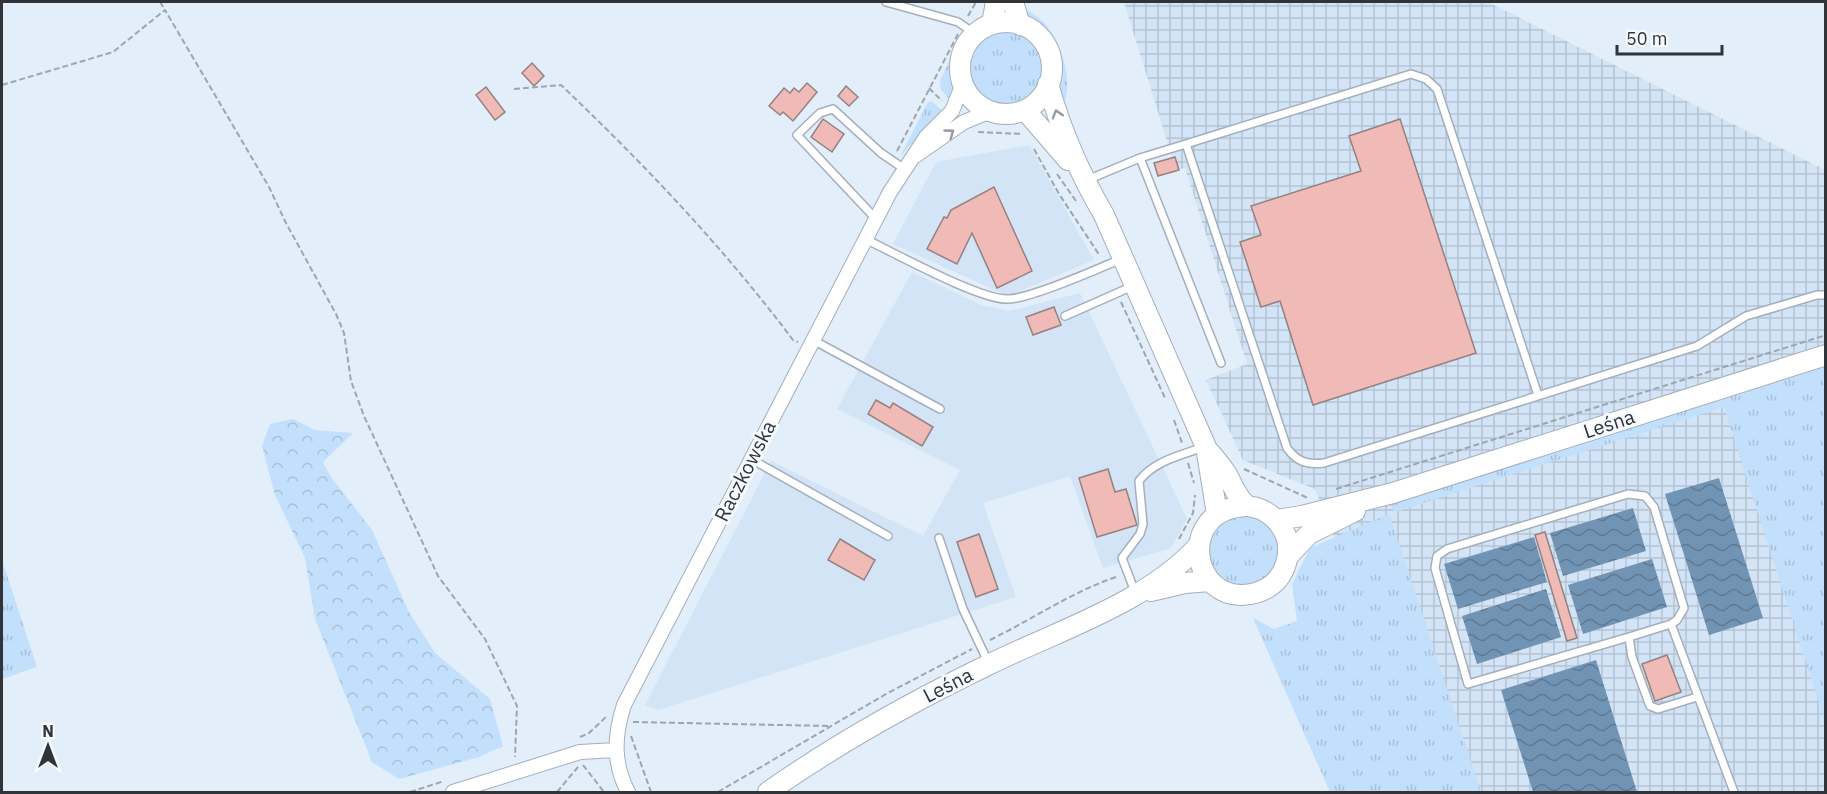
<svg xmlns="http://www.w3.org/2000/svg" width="1827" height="794" viewBox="0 0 1827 794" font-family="'IBM Plex Sans',sans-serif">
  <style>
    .built { fill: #d2e4f6 }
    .industrial { fill: url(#industrial-grid) }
    .grass { fill: url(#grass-tufts) }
    .forest { fill: url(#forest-crowns) }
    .water { fill: url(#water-waves) }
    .building { fill: #f0bab6; stroke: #938281; stroke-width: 1.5 }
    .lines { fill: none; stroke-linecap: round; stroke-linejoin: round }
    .lane-casing { stroke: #a4afbb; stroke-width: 10 }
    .street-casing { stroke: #a4afbb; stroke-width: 16 }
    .secondary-casing { stroke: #a4afbb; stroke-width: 22 }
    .path { stroke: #9da6af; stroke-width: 2; stroke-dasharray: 6 3; stroke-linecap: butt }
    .lane { stroke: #fff; stroke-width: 7 }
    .street { stroke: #fff; stroke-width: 14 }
    .secondary { stroke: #fff; stroke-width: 20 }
    .oneway { stroke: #989a9c }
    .labels { text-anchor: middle; stroke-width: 6; stroke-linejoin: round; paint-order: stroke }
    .street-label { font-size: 20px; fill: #303439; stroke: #f5faff }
  </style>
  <defs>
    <pattern id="industrial-grid" width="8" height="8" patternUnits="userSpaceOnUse" patternTransform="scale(1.5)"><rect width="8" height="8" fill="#d2e4f6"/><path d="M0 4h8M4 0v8" fill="none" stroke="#b5c4d4"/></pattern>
    <pattern id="grass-tufts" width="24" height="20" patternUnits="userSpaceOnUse" patternTransform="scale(1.5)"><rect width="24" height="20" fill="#c2dffb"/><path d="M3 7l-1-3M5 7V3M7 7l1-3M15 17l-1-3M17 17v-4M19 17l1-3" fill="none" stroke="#a7c0d8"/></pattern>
    <pattern id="forest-crowns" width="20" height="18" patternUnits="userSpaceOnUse" patternTransform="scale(1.5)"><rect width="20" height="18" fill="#c2dffb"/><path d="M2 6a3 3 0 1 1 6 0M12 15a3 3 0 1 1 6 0" fill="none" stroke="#a7c0d8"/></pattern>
    <pattern id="water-waves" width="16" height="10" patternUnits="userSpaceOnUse" patternTransform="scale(1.5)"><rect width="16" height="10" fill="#7194b5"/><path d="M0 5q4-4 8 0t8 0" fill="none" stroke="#5d7a94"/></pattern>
  </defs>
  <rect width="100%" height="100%" fill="#e2eef9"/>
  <path class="built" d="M1029,145l65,115 -86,36 -115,-52 43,-82z
    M912,272l69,33 29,6 70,-18 107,226 -16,29 -68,20 -33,-92 -87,27 33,94 -358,113 -13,-5 126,-244 152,75 37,-66 -123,-61z"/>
  <path class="industrial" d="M1124,2h364l337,168v622h-394l-116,-303 -72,-29 -37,-80 41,-16 -62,-196 -9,2z"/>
  <path class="grass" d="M1020,9c33,4 56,65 44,94 -2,-6 -5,-12 -6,-18 -2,-15 3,-27 -6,-42 -8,-14 -23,-21 -32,-34z
    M960 68a46 46 0 1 1 92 0a46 46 0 1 1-92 0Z
    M964,32l1,3c-18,30 -4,39 -13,67l-11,-12 -1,-10z
    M928,102h5l11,11 -23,20 -21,24z
    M1825,364v358l-101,-315 -329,105 -6,-9z
    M1389,514l92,278h-151l-77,-174 21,11 23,-8 -5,-37 18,-36z
    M1209 551a35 35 0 1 1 70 0a35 35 0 1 1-70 0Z
    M2,560l35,107 -35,12z"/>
  <path class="forest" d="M293,419l22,11 38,3 -30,29 8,15 41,53 37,82 26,41 55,46 13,47 -24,11 -80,22 -27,-17 -57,-143 -10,-61 -30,-63 -13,-49 8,-22z"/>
  <path class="water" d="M1719,478l44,140 -54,17 -44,-141z
    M1633,508l13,43 -83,25 -13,-43z
    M1534,537l13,45 -89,27 -14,-45z
    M1652,559l15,48 -84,27 -15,-49z
    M1546,589l15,48 -84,27 -15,-48z
    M1596,660l41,132h-104l-32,-102z"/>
  <path class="building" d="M532,63l12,13 -10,10 -12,-13z
    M807,83l10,9 -24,29 -10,-9 -3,3 -11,-9 15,-18 6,5 4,-5 5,4z
    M846,86l12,11 -9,9 -11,-10z
    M486,87l19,25 -10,8 -19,-25z
    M823,119l21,15 -12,18 -21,-15z
    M1400,119l76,234 -163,52 -33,-104 -19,6 -21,-65 21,-7 -10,-29 110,-35 -12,-35z
    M1175,157l4,13 -21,6 -4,-13z
    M994,187l38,84 -35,17 -25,-55 -15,31 -30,-15 17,-32 3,1 4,-8z
    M1054,307l7,18 -28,10 -7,-18z
    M876,400l14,8 3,-5 40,24 -11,19 -54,-32z
    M1108,469l7,23 11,-3 11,36 -40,12 -18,-59z
    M1545,532l32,106 -10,3 -32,-106z
    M979,534l19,55 -22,8 -19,-55z
    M840,539l35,21 -11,20 -36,-20z
    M1667,655l14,37 -26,9 -13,-37z"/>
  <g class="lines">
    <defs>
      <path id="lane" d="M886,2l72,20 17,12
        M1186,144l-46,14 81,205
        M1087,180l53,-22
        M876,219l-79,-84 23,-22 13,-4 48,44 22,15
        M865,239c30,14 116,62 144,60 23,-1 89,-30 112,-40
        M1065,316l68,-30
        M813,340l127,69
        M1538,395l-101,-306 -11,-10 -15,-5 -225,70 101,304c10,14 20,17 37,15l373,-117 49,-30 71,-21h9
        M751,459l137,77
        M939,538l24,71 26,55
        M1135,592l-13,-34 18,-24 3,-10 -4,-43c15,-20 42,-26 65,-34
        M1671,624l63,168
        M1629,637l42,-13 6,-4 7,-12 -30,-101 -9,-11 -17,-2 -181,55 -10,7 -2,12 33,116 161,-47 3,20 18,49 8,3 39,-12"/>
      <path id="street" d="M915,156l49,-34 27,-11
        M453,792l127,-40 35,-2
        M628,792c-15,-29 -14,-56 -4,-87l266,-513 36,-55 26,-26 11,-27"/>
      <path id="secondary" d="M1013,2l7,23
        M960 68a46 46 0 1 1 92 0a46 46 0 1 1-92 0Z
        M992,24l4,-22
        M1048,84c13,47 32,90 56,131l102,232 11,67
        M1025,110l43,50
        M1206,448c7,8 14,16 20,25 6,10 10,23 19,31 3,3 8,3 12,4 13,4 24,15 29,28 5,14 1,31 -8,43 -7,8 -17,13 -27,15 -61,11 -75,-85 -5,-88
        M1276,520l26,-4 91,-23 433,-138
        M1288,556l21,-22 46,-23
        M1151,591l34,-8 25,-2
        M768,792c70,-49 145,-91 222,-128 69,-34 157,-61 209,-119"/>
    </defs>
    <use href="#lane" class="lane-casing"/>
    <use href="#street" class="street-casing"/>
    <use href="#secondary" class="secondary-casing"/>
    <path class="path" d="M160,2l5,8
      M968,16l8,-14
      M2,85l111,-33 52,-42 104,177 17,36 50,91 8,19 7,48 13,35 74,160 47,63 32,67 -2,51
      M929,88l13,13
      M514,89l47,-4c83,79 163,163 232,255l5,2
      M978,132l45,2
      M1034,149l25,45 41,62
      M897,151l61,-117
      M1057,174l19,27
      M1121,302l44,96
      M1174,420l8,23
      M1188,463l6,20
      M1244,469l64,29
      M1336,489l490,-154
      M1179,539l14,-26 2,-18
      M990,640c43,-21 83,-49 129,-64
      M633,722l196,4
      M631,736l20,56
      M580,737l9,-4 17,-16
      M583,765l21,27
      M410,792l34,-11
      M557,792l21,-25
      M718,792l168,-98 86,-45"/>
    <use href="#lane" class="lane"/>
    <use href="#street" class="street"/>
    <use href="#secondary" class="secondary"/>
  </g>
  <defs><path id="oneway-chevron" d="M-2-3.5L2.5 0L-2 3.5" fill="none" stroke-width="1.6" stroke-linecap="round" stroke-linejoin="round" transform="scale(1.5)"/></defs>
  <g class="oneway">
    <use href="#oneway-chevron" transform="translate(1057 114) rotate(-107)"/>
    <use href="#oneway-chevron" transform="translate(950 133) rotate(-36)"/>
  </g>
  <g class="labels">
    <g class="street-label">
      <text transform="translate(1609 424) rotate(-18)" y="7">Leśna</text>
      <text transform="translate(745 471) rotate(-63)" y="7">Raczkowska</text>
      <text transform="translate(948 685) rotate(-27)" y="7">Leśna</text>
    </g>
  </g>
  <rect width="1827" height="794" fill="none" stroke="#303439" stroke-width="6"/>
  <g transform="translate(48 746)" stroke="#f5faff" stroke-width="4.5" paint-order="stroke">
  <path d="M0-4.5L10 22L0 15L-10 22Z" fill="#303439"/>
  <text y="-9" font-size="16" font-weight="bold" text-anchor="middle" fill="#303439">N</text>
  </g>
  <path d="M1617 45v9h105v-9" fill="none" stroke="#303439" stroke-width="3"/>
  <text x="1626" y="45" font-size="18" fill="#303439" stroke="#f5faff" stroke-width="4.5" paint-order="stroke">50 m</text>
</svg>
